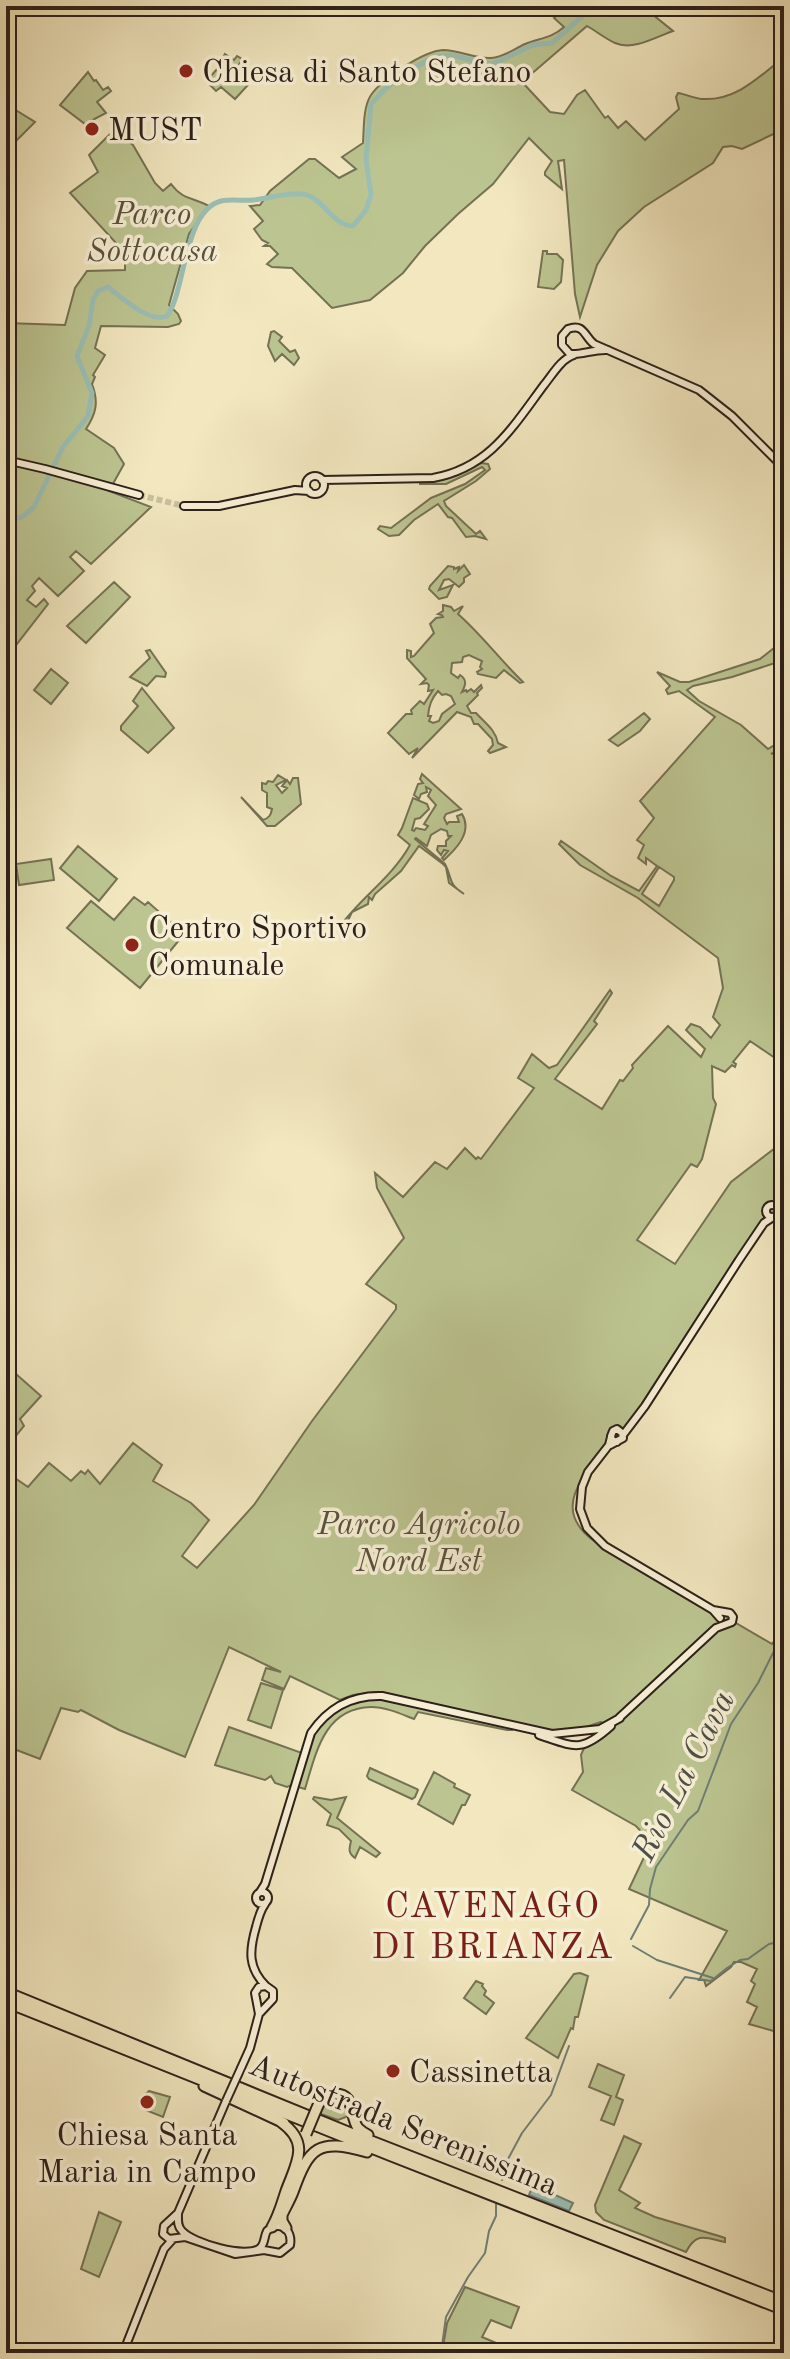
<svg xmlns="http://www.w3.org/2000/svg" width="790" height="2359" viewBox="0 0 790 2359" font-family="'Old Standard TT',serif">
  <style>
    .green { fill: #bcc591; stroke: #747255; stroke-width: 2; fill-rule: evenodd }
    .water { fill: #9bbfb4; stroke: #6f7f76; stroke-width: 2 }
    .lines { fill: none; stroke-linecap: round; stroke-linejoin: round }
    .stream { stroke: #6f7f76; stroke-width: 2 }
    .river { stroke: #9bbfb4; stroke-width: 5 }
    .secondary-tunnel { stroke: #cbbf9e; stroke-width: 6; stroke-dasharray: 6 3; stroke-linecap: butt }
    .secondary-casing { stroke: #2d2019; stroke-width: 10 }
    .motorway-casing { stroke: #2d2019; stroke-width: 13 }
    .secondary { stroke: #f7efd5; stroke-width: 6 }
    .motorway { stroke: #f2e7bf; stroke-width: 9 }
    .secondary-bridge-casing { stroke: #2d2019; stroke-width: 10; stroke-linecap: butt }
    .motorway-bridge-casing { stroke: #2d2019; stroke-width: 13; stroke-linecap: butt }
    .secondary-bridge { stroke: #f7efd5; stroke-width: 6 }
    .motorway-bridge { stroke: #f2e7bf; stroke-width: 9 }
    .poi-dot { fill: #8f2418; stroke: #f7efd5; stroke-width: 3 }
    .labels { text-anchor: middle; stroke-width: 7; stroke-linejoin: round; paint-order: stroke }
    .poi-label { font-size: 32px; fill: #2d2019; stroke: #f7efd5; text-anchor: start }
    .park-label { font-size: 32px; font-style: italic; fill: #58523d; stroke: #f7efd5 }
    .street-label { font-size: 32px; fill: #2d2019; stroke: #f7efd5 }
    .water-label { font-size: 34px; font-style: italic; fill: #4e5048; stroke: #f7efd5 }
    .quarter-label { font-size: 36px; letter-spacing: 2px; fill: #7a1f14; stroke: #f7efd5 }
  </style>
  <rect width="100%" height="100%" fill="#f2e7bf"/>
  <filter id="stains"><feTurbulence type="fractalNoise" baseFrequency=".0025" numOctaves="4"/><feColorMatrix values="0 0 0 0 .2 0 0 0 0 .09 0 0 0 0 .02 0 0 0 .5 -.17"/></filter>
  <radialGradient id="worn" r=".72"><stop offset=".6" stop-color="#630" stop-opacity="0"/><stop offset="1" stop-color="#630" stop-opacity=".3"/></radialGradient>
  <path class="green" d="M551,6h91l31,25c-17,6 -40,20 -58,12 -9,-4 -19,-12 -28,-17l-65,56 28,30 14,2 13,-19 8,-5 20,28 3,-2 10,12 8,-7 19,19 34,-31 -3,-12 2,-4c7,1 15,5 24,6 34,2 57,-22 82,-42v72l-42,20 -10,-3 -9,1 -10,16 -69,44 -26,24 -21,34 -17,52 -5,-23 -11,-134 -6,1 4,28 -17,-14v-3l7,-11 -23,-23 -36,46 -35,30 -33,32 -22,27 -33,27 -38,8 -40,-40 -20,-1 -5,-3 11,-10 -8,-8h-6l4,-3 -6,-3 -8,-11 9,-8 -13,-15 10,-1 10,-14 39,-32h6l24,19 17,-9 -14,-12 21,-14c1,-15 0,-36 8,-48 12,-17 53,-44 72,-45 16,0 32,9 48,8 13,-1 23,-9 34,-14 15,-6 27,-6 39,-17l-10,-9 4,-4 -10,-4z
    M225,54l9,6 3,-4 5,3 -3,6 2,4 12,7 -5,9 -13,14 -14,-12 -5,4 -6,-6 3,-4 -3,-4 15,-17 -2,-3z
    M88,72l6,9 2,-1 7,10 5,-3 3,4 -14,11 9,11 -21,11 -25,-19z
    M14,109l21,13 -20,20 -5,-3 2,-4 -4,-4 5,-1v-3l-7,3v-12l4,-2z
    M114,130l19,15 22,38 8,8 8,-7c12,16 21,13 38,22l-20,28 -20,71 9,9 3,7 -2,3 -11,3 -67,-1 -6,22 10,7 -12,20 2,2 -3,7c7,18 4,30 -6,45l28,19 10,16 -15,27 42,16 -60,57 -15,-13 -6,6 14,14 -26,25 -19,-18 -7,8 3,5 -8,9 9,7 8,-8 4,5 -42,54v-335l59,2 10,-37 12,-17 38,-1v-10l3,-4 -58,-63 28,-21 -9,-17z
    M543,251h4v3h10l6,6 -2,22 -7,7 -16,-2z
    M274,331l8,6 -3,4 11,11 5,-2 4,8 -5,7 -12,-11 -7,7 -7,-15 3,-14z
    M481,463l7,1 2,5 -14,12 -32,20 2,5 30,28 4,-3 6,8 -11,-3 -9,1 -14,-19 -4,-1 -10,-13 -24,16 -15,15 -10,1 -11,-7 2,-3 11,2 40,-30 34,-14 20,-14 -3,-3 -36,17h-26v-2l25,-3z
    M464,565l6,9 -6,4v4l-5,5 -10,-8 -5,1 -5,10 14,-5 -6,12 -8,2 -10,-10 1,-3 18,-20 6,1v2l5,-2 -1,4z
    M114,582l16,15 -44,46 -19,-17z
    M443,605l8,2 3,4 9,-5 -5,8c24,21 42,46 65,68l-3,1 -16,-13 -8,8 -18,-4 -1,-2 5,-3 -2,-2 2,-6 -13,-6 -6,2 -1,5 -10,1 -1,10 7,5 2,-3c8,5 5,11 2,17l4,-2 1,2 4,-3 3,3 7,-7 1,3 -5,5 1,2 -11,11 4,7h5c9,10 19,16 22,30l8,4 -16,6 -2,-2 5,-6 -1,-6 -14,-15h-4l-3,-7 -14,-5 -45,46 6,-10 -9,6 -21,-21 18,-19h6l-1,-4 9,-9 4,3 9,-14 -5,1 1,-6 -2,-2 -6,1 5,-5 -19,-21v-8l4,1v6l3,-1 20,-23 -4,-9 6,-6 7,-1 -1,-2 -4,-1 5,-3zM438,691l4,4 4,-1 5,2 4,8 -13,10 -3,7 -6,2 -4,-2 2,-5h-3c1,-10 3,-17 10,-25z
    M784,640v12l-10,7 1,4 -43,14 -39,9 -6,4 12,11 42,24 27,24 16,-10v6l-13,9 13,-5v315l-34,-23 -17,21 3,2 -1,3 -3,-2 -7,7 -13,-6 1,32 3,6 -14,55 -5,8 -6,-3 -54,76 38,24 56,-82 48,-37 5,-7v49l-12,18 5,4 -1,4 -4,2 -5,-2 -135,209c-27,36 -96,80 -35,121l125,72 7,-1 2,6 41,24 12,-17v407l-35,-10 8,-17 -10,-5 8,-18 -4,-3 6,-12 -16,-7h-7l-3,5 -25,19 -2,-6h-5l28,-49 -98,-42 18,-38 1,-12 -12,-13 -64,-36 11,-18 -2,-17 3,-7 25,-18 -16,8 -2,-6 15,-5 -5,-5 -24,8 -27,2 -173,-40 -24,3 -13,5 -50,-24 -6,13 -22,-9 4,-12 15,4 -52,-25 -44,110 -66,-27 -38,-20 -3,2 -17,-4 -21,51 -34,-13v-274l22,15 21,-24 22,18 10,-10 4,3 3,-4 12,14 33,-41 29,22 -9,16 38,22 18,17 -27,36 15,12 57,-63 58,-84 84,-112v-4l-30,-21 38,-46 -27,-50 -2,-15 28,24 32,-35 12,7 18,-21 11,11 2,-2 3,2 53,-71 -16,-10 14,-24 17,14 8,-3 53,-75 2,3 -18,28 3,3 -42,55 47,30 18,-29 3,1 10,-13 -1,-3 36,-39 33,31 4,-8 -19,-19 5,-6 9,3 11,11 9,-13 -7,-8 10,-29 -5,-30 -80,-60 -58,-33 -21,-21 2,-3 50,35 28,15 18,-25 -11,-8v6l-8,-6 6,-13 -7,-5 17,-22 -14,-17 75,-84 -36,-26 -11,3 -2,-4 4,-4 -13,-14 23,10h9l71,-23zM659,867l15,10v3l-15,26 -17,-12z
    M150,650l16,23 -1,4 -9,-1 -9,10 -17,-9 20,-19 -4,-7z
    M51,669l17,14 -17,21 -17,-14z
    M142,688l32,40 -26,25 -27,-23v-4l17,-20 -5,-5z
    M644,713l6,6 -10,12 -22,15 -9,-6z
    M422,774l39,35 -15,5 -2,4 3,6 2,-2h10l-2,-6 5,-2c11,18 -6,35 -18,46l-2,-2 6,-7 -4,-1 -3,5 -4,-5 1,-4h8v-5l5,-5h-3l-1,-5 -6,-2 -10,6 -4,11 -11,-8 -1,1 30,25c8,15 2,19 19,30l-15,-11 -3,-16 -3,-3 -24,-18 -18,25 -26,23 -3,6 -3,-3 -1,7 -16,8 -7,15 -4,-2c21,-28 52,-49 69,-80l-12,-10 4,-7 11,-30 14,6 2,5 -9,9 -5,1 -3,11 2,1 2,-3 9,2 3,-4 -4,-2 12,-19 -8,-9 3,-6 -5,-3 1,5 -6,2 -2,5 -5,-4 4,-11 5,-1 -3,-4z
    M278,775l8,5 -10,5 6,8 5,-5 -5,-2 5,-6 3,4 3,-6h5l3,26 -26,22h-8l-26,-29 22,23c6,-2 8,-5 9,-11l-5,-2v-14l-5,-3v-7l4,1 2,-3 5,1z
    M78,846l39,33 -18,22 -39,-33z
    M51,859l3,21 -35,5 -3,-21z
    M134,897l11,8 3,-3 36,32 -44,54 -73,-60 24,-27 23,19z
    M6,1363l3,3 -1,1 33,29 -21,23 4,7 -18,22z
    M261,1683l22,7 -12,38 -23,-8z
    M382,1697l131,30 -1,3h-5l-89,-18 -4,7c-13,-5 -28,-12 -43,-12 -47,1 -55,46 -66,82l-7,-2 -1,-3c9,-33 17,-68 53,-83 9,-3 22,-2 32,-4z
    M229,1727l73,26 -10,32 -5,2 -12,-4 -4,-7 -6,4 -50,-15z
    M370,1768l47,21 1,1 -3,7 -3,2 -43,-20 -2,-3z
    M434,1772l21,12 -1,3 16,8 -5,10h-3l-9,19 -35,-20z
    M314,1797l17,3 15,-3 -9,21 43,35 -4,4 -16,-10 -5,11c-7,-5 -6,-9 -4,-17l-12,-12 -12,-4 4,-11 -18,-15z
    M580,1973l8,3 -10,41h-3l-2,12 -2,-1 -13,30 -32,-20 48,-64z
    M476,1981l7,3 -1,2 4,5 -2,4 10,8 -8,11 -22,-16z
    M598,2064l26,11 -8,22 7,3 -9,25 -13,-5 10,-24 -22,-9z
    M149,2091l21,6 -7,20 -20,-8 -4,-9z
    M342,2097l8,13 -4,7 -8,3 -20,-7 9,-15z
    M624,2136l17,8 -22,46 21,13 -5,5 20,9 64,19 6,2v4c-19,-4 -28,-11 -39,10l-82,-32 -8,-8 -1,-7z
    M99,2212l22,10 -22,55 -18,-8z
    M465,2287l54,20 -8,21 -20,-8 -9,17 19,8 -4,8h-55l5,-30z"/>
  <path class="water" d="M533,2185l40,18 -4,8 -40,-16z"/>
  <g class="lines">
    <path class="stream" d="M631,1939l18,-34 1,-16 6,-22 32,-47 10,-9 33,-87 27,-41 15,-30 11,-16
      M633,1946l24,14 56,18
      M670,1998l15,-21 26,4 16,-13 13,-8 8,-1 21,-15 15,-3
      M502,2180l6,-21 14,-26 29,-38 18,-49
      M441,2353l5,-36 22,-40 17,-24 4,-22 7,-15v-13
      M767,2353l17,-26"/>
    <path class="river" d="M6,523l4,-3 12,-3 12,-10 29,-60 25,-31 4,-23 -15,-37 12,-30 4,-26 5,-9 10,-4c14,11 41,36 59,29 19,-25 16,-105 54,-115 10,-2 21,0 32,-1 15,-1 33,-8 49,-6 21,2 30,32 51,32l13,-16 5,-15 -5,-36 5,-55 16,-17 20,-15 27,-15 19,-2 27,8 13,1 40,-19 19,-2 42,-37"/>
    <path class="secondary-tunnel" d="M139,495l45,11"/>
    <defs>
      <path id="secondary" d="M608,350c-14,-1 -26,5 -38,4l-8,-9v-9l6,-7c16,-6 16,7 26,15l105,46 33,26 52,52
        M6,460l39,9 94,26
        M306 485a9 9 0 1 1 18 0a9 9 0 1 1-18 0Z
        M322,480l111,-2c56,-10 79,-50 111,-93 9,-11 17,-26 30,-30
        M184,506h35l76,-16 14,1
        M766 1211a6 6 0 1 1 12 0a6 6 0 1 1-12 0Z
        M778,1208l6,-15
        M623,1435l22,-29 94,-146 25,-37 9,-6
        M611,1437l-2,8 -21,27 -6,15 -2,22 7,19 18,18 108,64 7,8
        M610,1445l13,-7 -1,-5 -5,-4 -4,2 -2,5 1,4 5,2
        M619,1718l97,-90 16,-6 1,-5 -3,-4 -17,-3
        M539,1735c36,12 42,18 72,-9
        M256 1898a6 6 0 1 1 12 0a6 6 0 1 1-12 0Z
        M260,1892l5,-8 46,-151c17,-25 40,-38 71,-37l170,38 48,-5 20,-11
        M265,1904c-5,7 -7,15 -9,23 -7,24 -8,41 10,59
        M241,2068l9,-20 9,-34 -4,-21 4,-6 7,-1 7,5v8l-14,15
        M178,2213c0,7 -1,13 4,18 10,12 65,28 78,17 5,-4 4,-12 7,-17 12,-11 26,-2 23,14l-10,8 -16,-3 -29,4 -50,-17 -16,2 -6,-5 1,-8 14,-13 48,-112
        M123,2353l41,-104 9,-10"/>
      <path id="motorway" d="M6,1992l342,140 436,170
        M6,2002l383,153 395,155
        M204,2086l80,37 -3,-1c30,21 15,42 5,69 -4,12 -7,24 -14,36
        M316,2110c3,-8 8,-16 18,-16 22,-1 15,22 24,34 3,3 6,5 10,7
        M286,2228l-4,-7v-6c3,-7 8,-15 11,-23 16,-45 25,-54 74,-40"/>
    </defs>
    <use href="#secondary" class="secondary-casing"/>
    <use href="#motorway" class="motorway-casing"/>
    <use href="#secondary" class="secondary"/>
    <use href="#motorway" class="motorway"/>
    <defs>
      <path id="secondary-bridge" d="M226,2101l15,-33"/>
      <path id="motorway-bridge" d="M306,2134l10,-24"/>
    </defs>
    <use href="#secondary-bridge" class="secondary-bridge-casing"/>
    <use href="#motorway-bridge" class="motorway-bridge-casing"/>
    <use href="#secondary-bridge" class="secondary-bridge"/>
    <use href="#motorway-bridge" class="motorway-bridge"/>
  </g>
  <g class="poi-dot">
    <circle cx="186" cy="71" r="8"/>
    <circle cx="92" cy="129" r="8"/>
    <circle cx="132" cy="945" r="8"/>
    <circle cx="393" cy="2071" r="8"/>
    <circle cx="147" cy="2102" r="8"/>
  </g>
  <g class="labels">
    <g class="poi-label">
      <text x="202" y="82">Chiesa di Santo Stefano</text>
      <text x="108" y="140">MUST</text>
      <text x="148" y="938">Centro Sportivo<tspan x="148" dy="37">Comunale</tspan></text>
      <text x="409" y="2082">Cassinetta</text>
      <text x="147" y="2145" text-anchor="middle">Chiesa Santa<tspan x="147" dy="37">Maria in Campo</tspan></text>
    </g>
    <g class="park-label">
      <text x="152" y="224">Parco<tspan x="152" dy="37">Sottocasa</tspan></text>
      <text x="419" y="1534">Parco Agricolo<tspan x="419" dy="37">Nord Est</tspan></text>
    </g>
    <g class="street-label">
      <text transform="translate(404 2124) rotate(22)" y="11">Autostrada Serenissima</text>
    </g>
    <g class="water-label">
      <text transform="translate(682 1775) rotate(-63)" y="12">Rio La Cava</text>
    </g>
    <g class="quarter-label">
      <text x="493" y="1917">CAVENAGO<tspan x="493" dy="41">DI BRIANZA</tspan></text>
    </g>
  </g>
  <rect width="790" height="2359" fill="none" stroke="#f2e7bf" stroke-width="32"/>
  <rect x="8" y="8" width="774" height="2343" fill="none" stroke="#2d2019" stroke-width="4"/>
  <rect x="16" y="16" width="758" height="2327" fill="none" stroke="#2d2019" stroke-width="2"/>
  <rect width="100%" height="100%" filter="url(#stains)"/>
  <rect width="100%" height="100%" fill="url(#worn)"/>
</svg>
